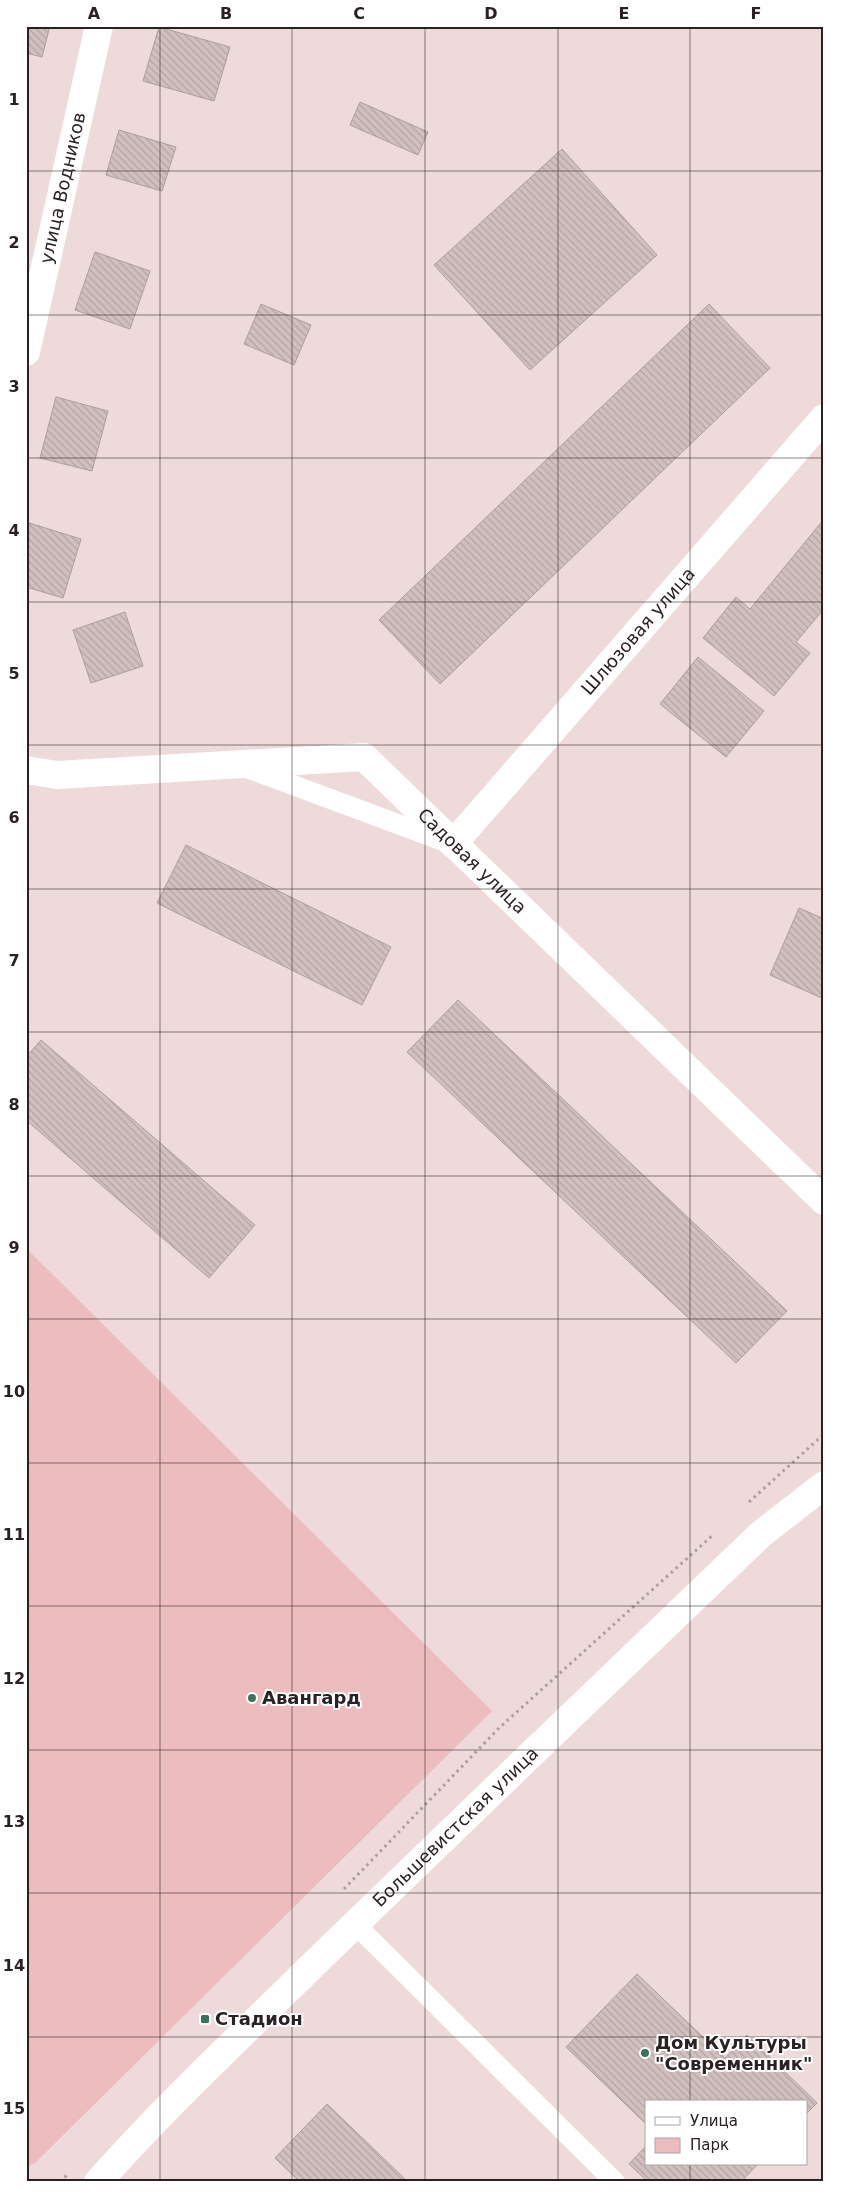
<svg xmlns="http://www.w3.org/2000/svg" width="850" height="2208" viewBox="0 0 850 2208" font-family="'DejaVu Sans',sans-serif">
  <style>
    .green { fill: #ecbcbe }
    .building { fill: url(#building-back-hatch); stroke: #af9c9d }
    .lines { fill: none; stroke-linecap: round; stroke-linejoin: round }
    .path { stroke: #ad9d9e; stroke-width: 3; stroke-dasharray: 2.5 4; stroke-linecap: butt }
    .lane { stroke: #fff; stroke-width: 20 }
    .street { stroke: #fff; stroke-width: 28 }
    .secondary { stroke: #fff; stroke-width: 28 }
    .grid { fill: none; stroke: #292122; stroke-width: 1; stroke-opacity: 0.55 }
    .poi-dot { fill: #39735b; stroke: #fff; stroke-width: 2 }
    .labels { text-anchor: middle; stroke-width: 4; stroke-linejoin: round; paint-order: stroke }
    .street-label { font-size: 18px; fill: #292122; stroke: #fff }
    .poi-label { font-size: 18px; font-weight: bold; fill: #292122; stroke: #fff; text-anchor: start }
    .neatline { fill: none; stroke: #292122; stroke-width: 2 }
    .grid-label { font-size: 16px; text-anchor: middle; font-weight: bold; fill: #292122 }
  </style>
  <defs>
    <pattern id="building-back-hatch" width="6" height="6" patternUnits="userSpaceOnUse" patternTransform="scale(1.25)"><rect width="6" height="6" fill="#d2bfbf"/><path d="M-1 5l2 2M0 0l6 6M5-1l2 2" fill="none" stroke="#b4a4a4"/></pattern>
  </defs>
  <rect width="100%" height="100%" fill="#eedadb"/>
  <path class="green" d="M26,1248l466,463 -458,453 -8,2z"/>
  <path class="building" d="M26,26h24l-8,31 -16,-4z
    M159,27l71,20 -16,54 -71,-20z
    M360,102l68,30 -10,23 -68,-30z
    M119,130l57,17 -14,44 -56,-16z
    M562,149l95,106 -127,115 -96,-105z
    M95,252l55,19 -20,58 -55,-19z
    M261,304l50,21 -17,40 -50,-21z
    M709,304l61,64 -330,316 -61,-64z
    M56,397l52,14 -16,60 -52,-13z
    M824,519v90l-28,33 14,11 -36,43 -71,-58 33,-41 14,12z
    M26,522l55,17 -18,59 -37,-11z
    M125,612l18,54 -52,17 -18,-53z
    M698,657l66,54 -38,46 -66,-53z
    M186,845l205,102 -29,58 -205,-102z
    M799,908l23,10 2,-5v86l-54,-24z
    M458,1000l329,311 -51,52 -329,-311z
    M41,1040l214,185 -46,53 -183,-158v-63z
    M637,1974l88,84 22,-23 70,68 -11,11v-12h-160v22l-80,-77z
    M327,2104l81,78h-108l-25,-24z
    M646,2146v18h112l-17,18h-93l-19,-18z"/>
  <g class="lines">
    <path class="path" d="M749,1502l75,-68
      M344,1889l155,-161 214,-193
      M60,2182l9,-9"/>
    <path class="lane" d="M244,767l205,76
      M355,1924l260,258"/>
    <g class="street">
      <path id="s1" d="M26,352l73,-326"/>
      <path id="s2" d="M26,770l31,5 307,-18 460,444"/>
      <path id="s3" d="M453,844l371,-426"/>
    </g>
    <path class="secondary" id="s4" d="M98,2182c70,-79 148,-151 223,-225 146,-142 293,-282 440,-423l63,-49"/>
  </g>
  <path class="grid" d="M160,26v2156M292,26v2156M425,26v2156M558,26v2156M690,26v2076M26,171h798M26,315h798M26,458h798M26,602h798M26,745h798M26,889h798M26,1032h798M26,1176h798M26,1319h798M26,1463h798M26,1606h798M26,1750h798M26,1893h798M26,2037h798M690,2164v18"/>
  <g class="poi-dot">
    <circle cx="252" cy="1698" r="5"/>
    <rect x="200" y="2014" width="10" height="10" rx="2.5"/>
    <circle cx="645" cy="2053" r="5"/>
  </g>
  <g class="labels">
    <g class="street-label">
      <text dy="6" stroke="none"><textPath href="#s1" startOffset="168">улица Водников</textPath></text>
      <text dy="6" stroke="none"><textPath href="#s3" startOffset="282">Шлюзовая улица</textPath></text>
      <text dy="6" stroke="none"><textPath href="#s2" startOffset="489">Садовая улица</textPath></text>
      <text dy="6" stroke="none"><textPath href="#s4" startOffset="504">Большевистская улица</textPath></text>
    </g>
    <g class="poi-label">
      <text x="262" y="1704">Авангард</text>
      <text x="215" y="2025">Стадион</text>
      <text x="655" y="2049">Дом Культуры<tspan x="655" dy="21">"Современник"</tspan></text>
    </g>
  </g>
  <rect width="850" height="2208" fill="none" stroke="#ffffff" stroke-width="55"/>
  <rect x="645" y="2100" width="162" height="65" fill="#ffffff" stroke="#a9a6a7"/>
  <rect x="655" y="2117" width="25" height="8" fill="#ffffff" stroke="#a9a6a7"/>
  <text x="690" y="2126" font-size="15" fill="#292122">Улица</text>
  <rect x="655" y="2138" width="25" height="15" fill="#ecbcbe" stroke="#a9a6a7"/>
  <text x="690" y="2150" font-size="15" fill="#292122">Парк</text>
  <rect x="28" y="28" width="794" height="2152" class="neatline"/>
  <g class="grid-label">
    <text x="94" y="19">A</text>
    <text x="226" y="19">B</text>
    <text x="359" y="19">C</text>
    <text x="491" y="19">D</text>
    <text x="624" y="19">E</text>
    <text x="756" y="19">F</text>
    <text x="14" y="105">1</text>
    <text x="14" y="248">2</text>
    <text x="14" y="392">3</text>
    <text x="14" y="536">4</text>
    <text x="14" y="679">5</text>
    <text x="14" y="823">6</text>
    <text x="14" y="966">7</text>
    <text x="14" y="1110">8</text>
    <text x="14" y="1253">9</text>
    <text x="14" y="1397">10</text>
    <text x="14" y="1540">11</text>
    <text x="14" y="1684">12</text>
    <text x="14" y="1827">13</text>
    <text x="14" y="1971">14</text>
    <text x="14" y="2114">15</text>
  </g>
</svg>
